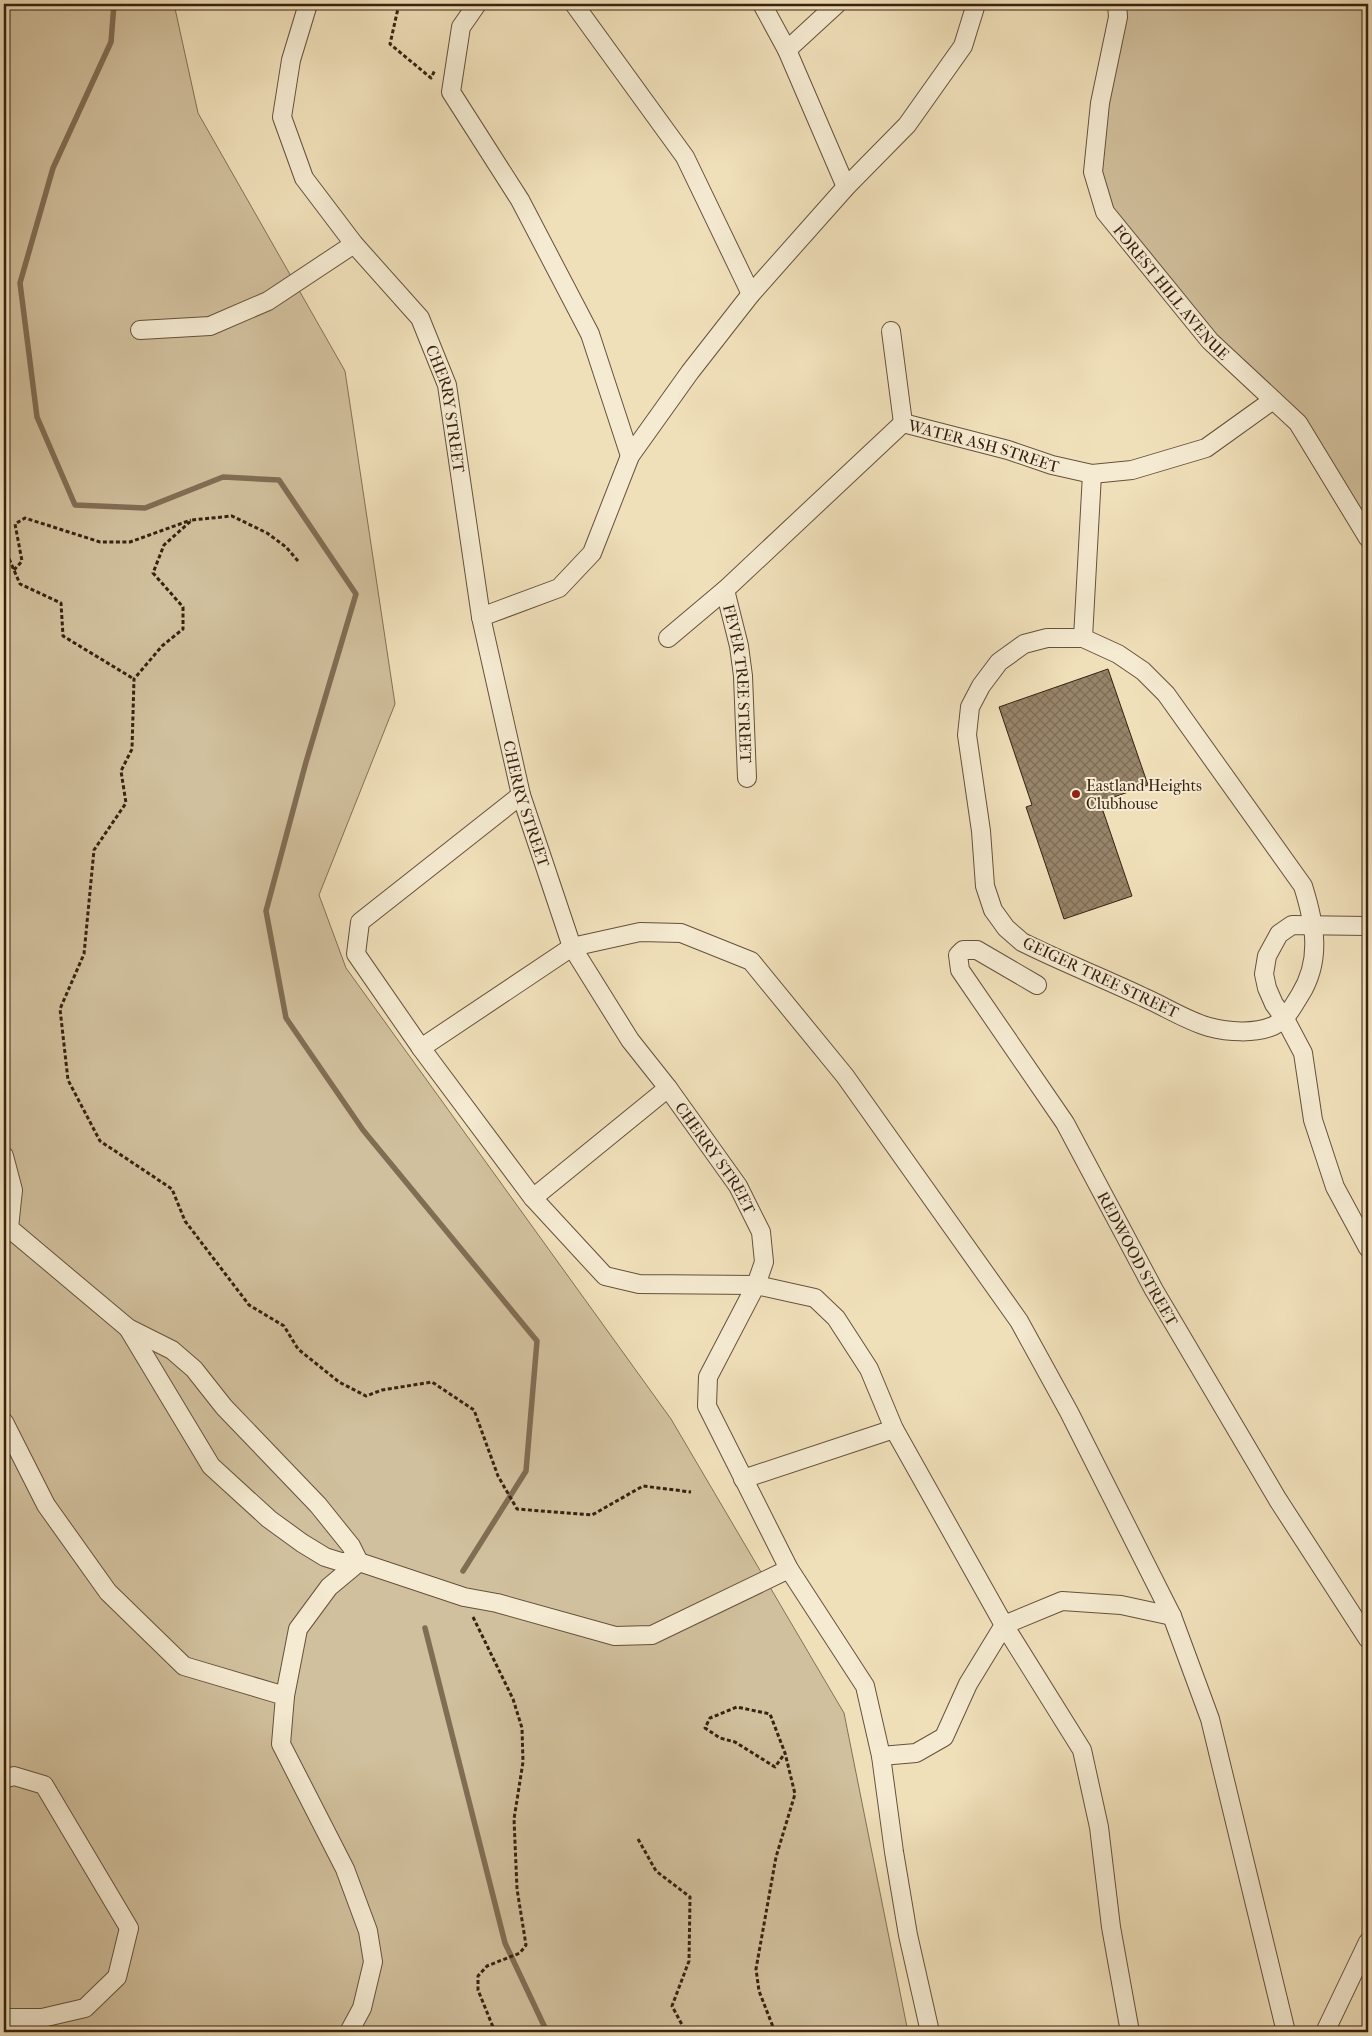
<svg xmlns="http://www.w3.org/2000/svg" width="1372" height="2036" viewBox="0 0 1372 2036" font-family="'IM FELL French Canon',serif">
  <style>
    .grass { fill: #d1c09d; stroke: #847057 }
    .lines { fill: none; stroke-linecap: round; stroke-linejoin: round }
    .stream { stroke: #816d54; stroke-width: 5.5 }
    .building { fill: url(#building-cross-hatch); stroke: #382111 }
    .minor-casing { stroke: #66513b; stroke-width: 20 }
    .path { stroke: #382111; stroke-width: 3; stroke-dasharray: 4 2.5; stroke-linecap: butt }
    .minor { stroke: #f5ebd2; stroke-width: 18 }
    .poi-dot { fill: #8f2418; stroke: #f5ebd2; stroke-width: 2 }
    .labels { text-anchor: middle; stroke-width: 4; stroke-linejoin: round; paint-order: stroke }
    .street-label { font-size: 16px; fill: #382111; stroke: #f5ebd2 }
    .poi-label { font-size: 16px; fill: #382111; stroke: #f5ebd2; text-anchor: start }
  </style>
  <defs>
    <pattern id="building-cross-hatch" width="8" height="8" patternUnits="userSpaceOnUse" patternTransform="scale(1.25)"><rect width="8" height="8" fill="#988469"/><path d="M0 0l8 8M0 8l8-8" fill="none" stroke="#7d6c55"/></pattern>
  </defs>
  <rect width="100%" height="100%" fill="#f0e0ba"/>
  <filter id="stains"><feTurbulence type="fractalNoise" baseFrequency=".004" numOctaves="4"/><feColorMatrix values="0 0 0 0 .2 0 0 0 0 .09 0 0 0 0 .02 0 0 0 .5 -.17"/></filter>
  <radialGradient id="worn" r=".72"><stop offset=".6" stop-color="#630" stop-opacity="0"/><stop offset="1" stop-color="#630" stop-opacity=".3"/></radialGradient>
  <path class="grass" d="M4,4h170l24,109 147,258 50,333 -76,191 27,73 325,451 173,294 64,319h-904z
    M1123,4h245v534l-70,-115 -88,-82 -105,-129 -12,-40z"/>
  <g class="lines">
    <path class="stream" d="M114,4l-3,38 -58,126 -33,115 17,134 38,88 70,3 78,-31 56,3 77,114 -50,168 -40,149 20,107 77,112 174,211 -11,130 -63,100
      M425,1628l80,315 42,89"/>
  </g>
  <path class="building" d="M1108,669l40,116 -48,17 32,94 -68,23 -38,-112 6,-2 -33,-98z"/>
  <g class="lines">
    <defs>
      <g id="minor">
        <path id="s1" d="M308,4l-17,56 -9,57 22,61 50,66 66,74 27,67 34,232 40,178 51,152 58,93 38,48 70,98 23,46 3,30 -8,23 -48,92 -1,29 82,163 76,117 16,70 13,96 14,83 22,97"/>
        <path d="M477,4l-16,23 -10,65 69,108 70,134 40,122"/>
        <path d="M574,4l111,153 66,137"/>
        <path d="M762,4l25,46 59,137"/>
        <path id="s2" d="M1117,4l1,13 -18,86 -7,69 12,40 105,129 88,82 70,115"/>
        <path d="M787,50l50,-46"/>
        <path d="M140,330l70,-4 58,-25 86,-57"/>
        <path d="M891,331l12,92"/>
        <path id="s3" d="M903,423l105,27 44,15 40,9 40,-4 74,-22 67,-48"/>
        <path id="s4" d="M725,590l14,56 4,30 4,102"/>
        <path d="M481,617l78,-29 33,-35 38,-97 60,-84 61,-78 95,-107 61,-62 56,-79 13,-42"/>
        <path d="M668,638l57,-48 178,-167"/>
        <path d="M1047,638h36l35,16 25,17 23,23 137,192c12,38 19,74 -3,109 -8,13 -13,24 -27,31 -19,8 -45,6 -64,1 -22,-6 -45,-21 -66,-30 -40,-19 -81,-35 -121,-55l-16,-14 -13,-18 -8,-24 -4,-55 -14,-96 3,-28 11,-21 18,-24 25,-18z"/>
        <path d="M1083,638l9,-164"/>
        <path d="M521,795l-161,127 -4,32 65,94 112,150 72,78 34,8 117,1 59,13 21,20 33,51 25,60 110,196 78,125 17,77 12,100 19,105"/>
        <path d="M1368,926l-76,-1 -13,9 -12,22 -3,18 3,14 7,16 11,15 18,34 10,67 22,67 33,61"/>
        <path id="s5" d="M1037,985l-60,-35h-14l-5,5 2,15 105,153 89,167 124,210 90,139"/>
        <path d="M421,1048l151,-101 68,-15 41,1 70,28 94,115 174,245 50,91 103,204 38,103 76,313"/>
        <path d="M4,1156l9,34 -4,38 119,100 44,22 22,19 30,38 94,98 33,41 8,16"/>
        <path d="M533,1198l135,-110"/>
        <path d="M128,1328l83,138 58,53 33,24 23,14 16,5h18l105,35 33,6 118,33 37,-1 137,-66"/>
        <path d="M4,1422l42,83 62,87 76,74 101,30"/>
        <path d="M743,1479l151,-50"/>
        <path d="M881,1756l35,-3 28,-16 24,-53 36,-59 58,-24 59,4 51,11"/>
        <path d="M4,1779l10,-3 30,9 85,143 -12,49 -32,31 -43,10h-38"/>
        <path d="M349,2032l13,-24 11,-46 -5,-31 -23,-62 -64,-125 4,-48 13,-67 31,-42 30,-25"/>
        <path d="M1325,2032l43,-90"/>
      </g>
    </defs>
    <use href="#minor" class="minor-casing"/>
    <path class="path" d="M399,4l-9,40 41,34 4,-8
      M4,547l16,37 41,19 2,33 71,43
      M298,561l-12,-14 -19,-14 -35,-17 -40,4 -28,25 -11,28 30,34v22l-21,17 -28,33 -2,70 -11,22 5,32 -32,47 -10,104 -24,55 8,71 32,61 72,48 13,32 64,84 35,21 14,23 41,33 27,14 16,-6 50,-8 42,28 24,66 19,33 75,6 51,-29 48,6
      M14,570l8,-9 -7,-37 10,-6 75,24h30l61,-22
      M473,1617l40,82 9,29 1,34 -9,57 3,70 9,56 -6,8 -33,13 -9,10v14l17,42
      M638,1839l18,32 34,26 -1,64 -17,45 14,26
      M775,2032l-16,-41 -3,-22 20,-112 19,-63 -10,-41 -15,-39 -33,-7 -27,11 -5,10 15,10 15,4 40,25 10,-14"/>
    <use href="#minor" class="minor"/>
  </g>
  <circle class="poi-dot" cx="1076" cy="794" r="5"/>
  <g class="labels">
    <g class="street-label">
      <text dy="6" stroke="none"><textPath href="#s2" startOffset="316">FOREST HILL AVENUE</textPath></text>
      <text dy="6" stroke="none"><textPath href="#s1" startOffset="458">CHERRY STREET</textPath></text>
      <text dy="6" stroke="none"><textPath href="#s3" startOffset="84">WATER ASH STREET</textPath></text>
      <text dy="6" stroke="none"><textPath href="#s4" startOffset="95">FEVER TREE STREET</textPath></text>
      <text dy="6" stroke="none"><textPath href="#s1" startOffset="862">CHERRY STREET</textPath></text>
      <text transform="translate(1101 977) rotate(25)" y="6">GEIGER TREE STREET</text>
      <text dy="6" stroke="none"><textPath href="#s1" startOffset="1268">CHERRY STREET</textPath></text>
      <text dy="6" stroke="none"><textPath href="#s5" startOffset="445">REDWOOD STREET</textPath></text>
    </g>
    <g class="poi-label">
      <text x="1086" y="791">Eastland Heights<tspan x="1086" dy="18">Clubhouse</tspan></text>
    </g>
  </g>
  <rect width="1372" height="2036" fill="none" stroke="#f0e0ba" stroke-width="20"/>
  <rect x="5" y="5" width="1362" height="2026" fill="none" stroke="#382111" stroke-width="2.5"/>
  <rect x="10" y="10" width="1352" height="2016" fill="none" stroke="#382111"/>
  <rect width="100%" height="100%" filter="url(#stains)"/>
  <rect width="100%" height="100%" fill="url(#worn)"/>
</svg>
